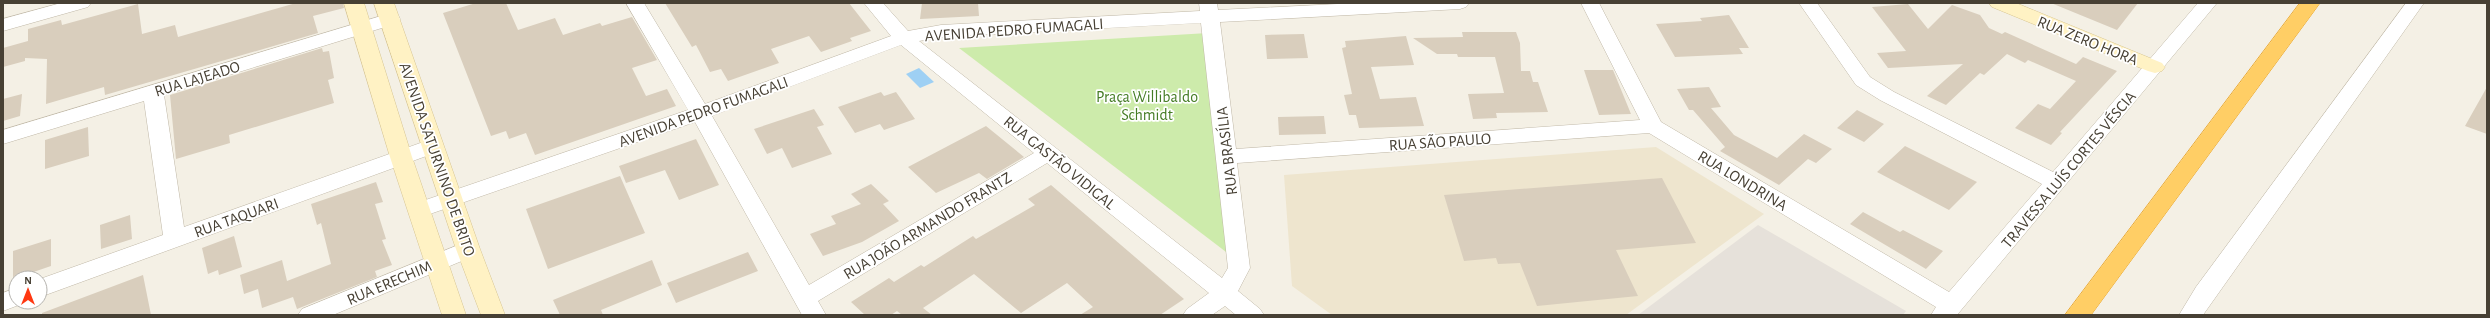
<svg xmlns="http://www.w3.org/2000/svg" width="2490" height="318" viewBox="0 0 2490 318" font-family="'Alegreya Sans',sans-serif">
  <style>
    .industrial { fill: #e6e1da }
    .education { fill: #eee5ce }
    .green { fill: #cdebab }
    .water { fill: #9ed0f4 }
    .building { fill: #d9cebd }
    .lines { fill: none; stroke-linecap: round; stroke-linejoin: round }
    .street-casing { stroke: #c0b8a7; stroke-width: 1 }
    .secondary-casing { stroke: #d7c592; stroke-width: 1 }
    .highway-casing { stroke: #e7a52d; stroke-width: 1 }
    .street { fill: #fff; fill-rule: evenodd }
    .secondary { fill: #fff2c4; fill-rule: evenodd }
    .highway { fill: #ffce65; fill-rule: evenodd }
    .labels { text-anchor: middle; stroke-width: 3.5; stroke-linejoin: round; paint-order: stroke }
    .street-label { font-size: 16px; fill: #474034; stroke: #fff }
    .park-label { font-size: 16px; fill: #447c24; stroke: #fff }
  </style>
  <rect width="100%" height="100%" fill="#f4f0e5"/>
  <path class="industrial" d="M1758,225l148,86 -3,4h-265z"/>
  <path class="education" d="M1656,147l108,67 -138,101h-294l-40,-29 -8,-111z"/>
  <path class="green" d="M1208,33l22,222 -271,-207z"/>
  <path class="water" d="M919,68l15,14 -14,6 -14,-14z"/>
  <path class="building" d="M296,3h47l1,5 -31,8 5,17 -213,62 -1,-8 -58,17 1,-45 -22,-1v3l-22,6v-19l25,-7v-12l33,-9 1,5 76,-21 4,30 33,-9 3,12z
    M476,3h30l12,27 37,-12 8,17 37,-12 2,3 30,-9 25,43 -25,8 14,28 21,-7 9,17 -141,49 -9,-22 -17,6 -3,-8 -15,5 -48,-123z
    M665,3h184l22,28 -21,7 2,3 -31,11 -12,-16 -38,13 8,14 -51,18 -7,-12 -11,3 -14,-27 -4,2z
    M922,3h56l1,13 -59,3z
    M2051,3h87l-21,27z
    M1908,4l20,25 24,-24 28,10 9,13 13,6 3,-2 71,32 7,-7 34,14 -57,61 2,1 -11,12 -36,-17 23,-24 12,5 26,-28 -48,-21 -3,3 -18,-9 -23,21 -4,-2 -34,32 -19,-9 36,-32 -75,4 -11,-15 29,-2 -34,-44z
    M1729,15l20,33h-10l4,6 -68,3 -19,-33 46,-3 -2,-3z
    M1462,32h54l4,11 1,28h9l3,11h5l10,30 -52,1 1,5 -24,1 -5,-25 36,-1 -9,-36h-37l-1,-3h-20l-24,-16 50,-1z
    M1304,34l4,24 -41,1 -2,-24z
    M1406,36l8,29 -43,2 9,32 36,-2 8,29 -65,2 -3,-13h-7l-5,-20 8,-1 -10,-46 4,-1 -1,-6z
    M322,48l1,4 6,-1 5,27 -6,2 6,23 -105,32 1,8 -54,16 -6,-64z
    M1584,70h29l18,44 -32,1z
    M1709,87l12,20 -10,1 23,27 43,23 27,-24 28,15 -16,14 -8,-4 -29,26 -59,-34 5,-4 -32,-37h-4l-12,-21z
    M2487,87v47l-22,-8z
    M881,92l3,4 12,-4 19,27 -31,11 -4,-6 -25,9 -17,-26z
    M22,94l-2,22 -17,5v-22z
    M814,109l10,16 -7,2 15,27 -40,14 -10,-20 -15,6 -13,-25z
    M1857,110l27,14 -20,18 -27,-14z
    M1324,116l2,18 -47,1 -1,-18z
    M986,126l38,31 -37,22 -8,-6 -43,20 -28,-26z
    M88,127l1,29 -44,13v-29z
    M696,139l23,46 -40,15 -14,-30 -39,13 -7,-17z
    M1905,146l72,36 -28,28 -72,-38z
    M620,176l25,57 -97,36 -22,-60z
    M1662,178l34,65 -80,7 22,46 -101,10 -17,-43 -22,1 -2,-6 -32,3 -20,-66z
    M376,182l7,20 -8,2 11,35 -4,1 10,25 -17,6 2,6 -80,32 -4,-12 -31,11 -4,-19 -14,5 -4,-19 42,-15 5,21 44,-17 -10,-41 -4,2 -6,-21z
    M871,184l18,17 -6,3 16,17 -37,21 -39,14 -13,-22 26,-10 -5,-8 30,-12 -10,-10z
    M1051,185l133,114 -24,16h-80l13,-8 -26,-24 -46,30 -47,-39 -51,34 9,7h-30l-5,-4 -6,4h-26l-14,-13 38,-24 5,4 27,-17 3,2 49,-31 3,3 59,-34 -7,-6z
    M1863,212l37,20 3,-2 40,21 -17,18 -76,-45z
    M130,215l2,24 -31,10 -1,-24z
    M234,236l8,31 -23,8 -1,-5 -10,4 -6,-26z
    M51,239v27l-38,13v-28z
    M748,252l10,19 -82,32 -9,-20z
    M652,260l10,25 -61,25 2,5h-43l-7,-15z
    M143,275l8,40h-109v-2z"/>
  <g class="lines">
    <defs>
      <path id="street" d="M61,3h30l-3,4 -85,24v-12z
        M626,3h18l61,101 186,-68 -27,-33h19l25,28 33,-6 259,-14 -1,-8h18l1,7 139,-7h112l-3,4 -6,2 -240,13 16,127 404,-29 -59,-117h18l62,119 288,170 93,-108 -162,-84 -24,-15 -57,-82h18l53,74 24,15 159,80 145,-169h19l-260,312h-26l5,-8 -287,-174 -412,30 13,105 -12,23 22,18 4,6h-28l-11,-9 -13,9h-29l4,-6 22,-16 -162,-130 -229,138 8,14h-24l-107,-193 -268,93 -8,3 -8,-3 -3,-5 3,-5 277,-95zM1201,23l27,245 -6,10 -303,-237 22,-4zM901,45l133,108 -225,132 -97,-169z
        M2406,3h18l-221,312h-24l17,-28z
        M391,13l7,2 2,4 -2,4 -234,72 20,132 242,-86 7,-2 7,2 3,5 -3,5 -400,146v-18l123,-44 -19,-134 -141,43v-14z
        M468,241l8,2 3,6 -3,6 -143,60h-35l4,-6z
        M16,288v14l8,1 -21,8v-18z"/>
      <path id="secondary" d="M344,3h20l48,154 54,158h-24l-52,-158z
        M374,3h20l86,246 25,66h-24l-25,-66z
        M1989,3h27l146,60 3,4 -3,4 -7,2 -7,-2 -156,-64z"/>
      <path id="highway" d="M2300,3h20l-229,312h-26z"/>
    </defs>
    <use href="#street" class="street-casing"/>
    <use href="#secondary" class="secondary-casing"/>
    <use href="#highway" class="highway-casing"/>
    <use href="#street" class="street"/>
    <use href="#secondary" class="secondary"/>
    <use href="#highway" class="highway"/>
  </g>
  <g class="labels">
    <g class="street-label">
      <text transform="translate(1014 29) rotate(-4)" y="6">AVENIDA PEDRO FUMAGALI</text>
      <text transform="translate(2088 40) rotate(22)" y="6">RUA ZERO HORA</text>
      <text transform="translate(197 78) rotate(-17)" y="6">RUA LAJEADO</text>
      <text transform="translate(703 111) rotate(-20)" y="6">AVENIDA PEDRO FUMAGALI</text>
      <text transform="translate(1440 141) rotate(-4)" y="6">RUA SÃO PAULO</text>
      <text transform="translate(1226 151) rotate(-97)" y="6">RUA BRASÍLIA</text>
      <text transform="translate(438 159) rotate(71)" y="6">AVENIDA SATURNINO DE BRITO</text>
      <text transform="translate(1060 162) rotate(39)" y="6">RUA GASTÃO VIDIGAL</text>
      <text transform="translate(2068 169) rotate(-50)" y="6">TRAVESSA LUÍS CORTES VÉSCIA</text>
      <text transform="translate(1743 180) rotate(31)" y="6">RUA LONDRINA</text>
      <text transform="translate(236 217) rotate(-20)" y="6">RUA TAQUARI</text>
      <text transform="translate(927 225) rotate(-31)" y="6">RUA JOÃO ARMANDO FRANTZ</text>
      <text transform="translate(389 282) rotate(-23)" y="6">RUA ERECHIM</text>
    </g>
    <g class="park-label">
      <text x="1147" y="102">Praça Willibaldo<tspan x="1147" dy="18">Schmidt</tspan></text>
    </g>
  </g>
  <rect width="2490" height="318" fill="none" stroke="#474034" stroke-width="8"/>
  <g transform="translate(28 290)"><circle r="19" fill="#ffffff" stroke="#b5b3ae"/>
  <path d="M0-3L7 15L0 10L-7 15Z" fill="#ff3811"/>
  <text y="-6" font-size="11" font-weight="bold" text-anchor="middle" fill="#474034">N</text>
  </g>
</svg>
